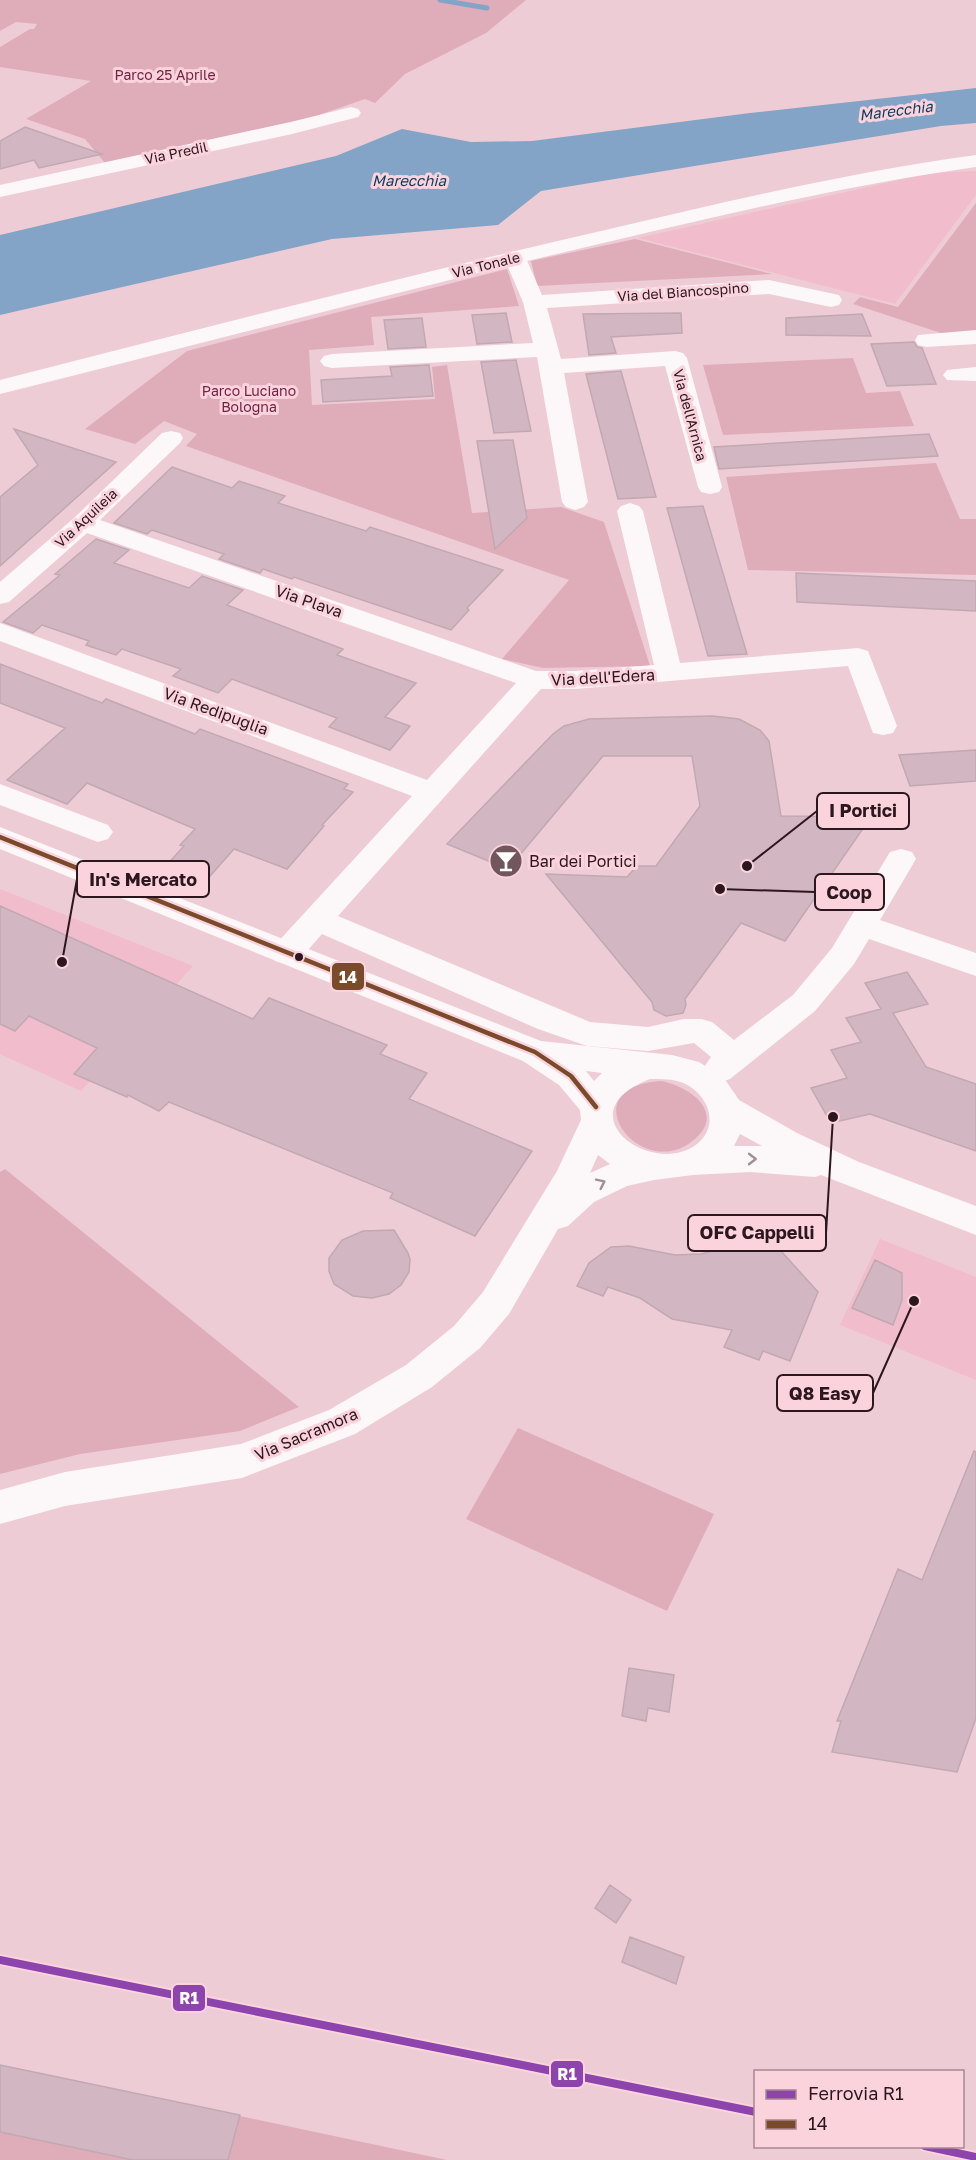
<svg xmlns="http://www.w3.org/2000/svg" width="976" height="2160" viewBox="0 0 976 2160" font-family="'Golos Text',sans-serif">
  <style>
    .built { fill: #f1bccb }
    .green { fill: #dfacba }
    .water { fill: #83a4c6 }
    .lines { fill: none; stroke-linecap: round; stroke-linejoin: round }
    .stream { stroke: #83a4c6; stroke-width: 5 }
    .building { fill: #d2b7c2; stroke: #c1a8b2; stroke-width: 1.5 }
    .street { fill: #fcf7f9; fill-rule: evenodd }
    .secondary { fill: #fcf7f9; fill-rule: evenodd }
    .bus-1-casing { stroke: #fad3dd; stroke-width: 9 }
    .bus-1 { stroke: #7a4b2a; stroke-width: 4.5 }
    .rail-1-casing { stroke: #fad3dd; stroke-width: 12 }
    .rail-1 { stroke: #8e44ad; stroke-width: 8 }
    .oneway { stroke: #9f9296 }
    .bus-dot { fill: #2d171e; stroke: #fad3dd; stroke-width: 2 }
    .labels { text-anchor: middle; stroke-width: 6; stroke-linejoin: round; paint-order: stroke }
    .far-park-label { font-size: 14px; fill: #762142; stroke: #fad3dd }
    .far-street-label { font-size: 14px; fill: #2d171e; stroke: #fad3dd }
    .far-water-label { font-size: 15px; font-style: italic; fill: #0a3e5c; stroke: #fad3dd }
    .street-label { font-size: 16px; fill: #2d171e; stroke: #fad3dd }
    .poi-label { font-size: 16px; fill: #2d171e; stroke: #fad3dd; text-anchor: start }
    .leader { fill: none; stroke: #2d171e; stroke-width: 2 }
    .callout-dot { fill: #2d171e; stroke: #fad3dd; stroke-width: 2 }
    .callout { fill: #fad3dd; stroke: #2d171e; stroke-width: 2 }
    .callout-label { font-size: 18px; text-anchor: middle; font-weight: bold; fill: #2d171e }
    .line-badge { stroke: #fad3dd; stroke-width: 2 }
    .badge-label { font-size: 16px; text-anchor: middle; font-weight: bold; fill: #fff }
  </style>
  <rect width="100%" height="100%" fill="#eeccd5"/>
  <path class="built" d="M976,171v24l-81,109 -257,-66 293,-65z
    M0,889l193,77 -112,125 -81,-37z
    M880,1239l96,38v103l-136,-55z"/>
  <path class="green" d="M0,0h526l-40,33 -81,41 -30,29 -10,-4 -52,18 -208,46 -20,-24 -59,-20 65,-38 -91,-14v-20l30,-18h4l3,-5 -21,-2 -16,9z
    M976,203v129l-32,2 -91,-30 7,-7 38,10z
    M635,239l137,35 -235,12 -6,-25z
    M507,269l12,37 -148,11 3,28 -65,5 3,55 123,-6 -3,-32 15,-2 25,148 89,-6 43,15 46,144 -107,2 -41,-9 67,-79 -383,-134 11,-12 -33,-13 -29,23 -50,-15 102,-78z
    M853,358l13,35 34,-2 14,35 -191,9 -20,-70z
    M936,463l24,56h16v56l-228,-5 -22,-93z
    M661,1081c28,5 65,31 34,58 -53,47 -128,-52 -34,-58z
    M5,1169l294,238 -59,24 -160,23 -80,20v-302z
    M518,1428l196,86 -47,97 -201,-92z
    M0,2065l447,95h-447z"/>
  <path class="water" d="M976,88v35l-35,3 -400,65 -43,34 -166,14 -332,76v-80l336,-79 66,-27 69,13 61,-1 218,-28z"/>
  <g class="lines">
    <path class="stream" d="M440,0l47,8"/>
  </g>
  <path class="building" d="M25,127l77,27 -63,14 -5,-8 -34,9v-28z
    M506,313l6,29 -35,2 -5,-29z
    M681,313l1,20 -71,4 5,16 -27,2 -6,-41z
    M862,314l9,22 -85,-1v-17z
    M422,318l4,29 -38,2 -4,-29z
    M914,342l3,5 5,1 14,36 -49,2 -16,-42z
    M516,360l15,71 -37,2 -13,-71z
    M429,365l4,31 -110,6 -2,-22 71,-4 -2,-9z
    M621,371l35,126 -38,2 -32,-125z
    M14,429l102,33 -116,104v-69l38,-32z
    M929,434l9,22 -219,13 -5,-22z
    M513,440l14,78 -32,31 -18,-108z
    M172,467l60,21 7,-7 46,15 -7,7 88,28 4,-4 133,43 -36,38 2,2 -18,20 -157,-53 -2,2 -29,-10 -3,4 -41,-14 5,-5 -72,-24 -5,4 -33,-11z
    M703,506l44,148 -39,2 -41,-148z
    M96,539l33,11 -15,13 75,25 13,-12 41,14 -16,15 116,44 -6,6 79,28 -31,34 25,9 -20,24 -61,-23 8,-9 -105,-39 -14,14 -45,-17 8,-7 -59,-20 -6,6 -30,-10 3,-4 -47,-16 -9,8 -30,-11 57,-47 -5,-1z
    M796,573l180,8v30l-179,-9z
    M0,664l102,39 4,-4 89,35 5,-5 148,55 -4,5 9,3 -31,33 2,1 -37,43 -53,-20 -31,35 -39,-16 20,-22 -4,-1 15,-16 -108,-46 -20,21 -60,-24 58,-52 -65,-25z
    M712,716l27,3 21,11 9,11 12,75 90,1 -86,124 -44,-18 -56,76 1,6 -3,8 -17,3 -12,-6 -2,-8 -106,-128 81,3 10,-11h19l44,-60 -8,-50h-89l-95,113 -61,-25 106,-110 11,-8 25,-7z
    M976,750v31l-66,5 -11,-31z
    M0,906l253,113 16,-21 118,47 -7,9 47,19 -18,26 123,52 -57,85 -85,-38 3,-5 -224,-91 -10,9 -31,-16 -1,2 -53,-23 23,-26 -68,-32 -14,15 -15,-7z
    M907,972l21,32 -35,9 33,54 50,17v67l-106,-37 -39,9 -20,-35 36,-10 -16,-28 30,-8 -15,-24 35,-9 -16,-26z
    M394,1230l14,23 2,6 -1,13 -8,13 -12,9 -17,4 -19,-2 -19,-12 -5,-13v-13l13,-18 21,-9z
    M754,1240l16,4 11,7 37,41 -28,69 -27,-10 -4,9 -35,-13 8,-17 -60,-11 -32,-21 -32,-11 -5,9 -26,-10 12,-23 22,-16 18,-1 46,9 26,-1z
    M875,1260l27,13v27l-9,25 -41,-17z
    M974,1451l2,1v266l-19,54 -125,-20 9,-31h-4l61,-152 24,11z
    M629,1668l45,7 -5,37 -21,-4 -2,13 -24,-5z
    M610,1885l21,15 -15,23 -21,-15z
    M630,1937l54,20 -8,27 -54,-22z
    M0,2065l240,50 -12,45h-95l-133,-28z"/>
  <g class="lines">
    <path class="street" d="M351,107l7,2 3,4 -3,4 -66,17 -292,63v-12l291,-63z
      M515,251l8,2 3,5 16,37 227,-15 70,15 3,5 -3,5 -8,2 -62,-13 -222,14 14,51 114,-8 8,2 4,5 35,129 -3,5 -9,2 -9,-2 -3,-5 -33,-121 -101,7 24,129 -4,5 -9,3 -9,-3 -4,-5 -25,-145 -205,11 -8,-2 -4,-5 4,-5 8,-2 201,-11 -10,-41 -19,-44 3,-5z
      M976,330v14l-50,3 -8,-2 -3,-5 3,-5z
      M976,367v14l-29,-1 -4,-5 4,-5z
      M171,431l9,2 3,5 -3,5 -80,77 436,151h39l79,-6 -37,-154 4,-5 9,-3 9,3 4,5 37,152 178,-15 10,3 29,75 -4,7 -10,2 -10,-2 -25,-67 -273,23h-34l-203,227 252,106 58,5 36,-8h17l11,3 22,18 59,-45 39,-47 58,-96 11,-3 11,3 4,7 -36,61 96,33v23l-107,-37 -15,25 -39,47 -85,68 -12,4 -12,-4 -4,-9 9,-13 -17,-14 -46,8 -61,-5 -49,-17 -216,-95c-14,15 -24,34 -47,27l-5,-8 5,-8 137,-149 -412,-155v-18l427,157 89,-97 -429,-150 -78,69 -9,2v-22l74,-64 88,-85z
      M0,784l108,41 5,7 -5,7 -10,3 -98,-37z"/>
    <path class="secondary" d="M976,155v12c-122,17 -241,45 -360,73 -206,48 -411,103 -616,154v-14c200,-51 400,-103 601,-149 124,-29 249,-59 375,-76z
      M0,827l541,214 131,14 27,7 25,16 15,22 58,33 62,29 117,44v29l-155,-60 -6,2 -65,-5 -57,3 -39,5 -27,6 -33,16 -26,24 -10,3 -49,85 -29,34 -48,39 -77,47 -113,44 -177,28 -65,18v-34l65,-18 176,-28 88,-34 77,-45 48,-39 29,-34 74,-121 24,-51 -1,-10 -21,-25 -36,-24 -523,-212zM586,1071l16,2 -8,8zM650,1079c9,0 19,0 27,2 28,7 46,42 20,63 -45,35 -135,-31 -47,-65zM740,1134l2,1 20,11h-28zM598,1155l12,9 -20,9z"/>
    <defs>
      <path id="bus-1" d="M0,837l535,215 36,24 25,31"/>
    </defs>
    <use href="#bus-1" class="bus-1-casing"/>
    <use href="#bus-1" class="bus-1"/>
    <defs>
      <path id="rail-1" d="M0,1960l756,152
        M925,2146l51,11"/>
    </defs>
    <use href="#rail-1" class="rail-1-casing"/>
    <use href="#rail-1" class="rail-1"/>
  </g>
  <defs><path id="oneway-chevron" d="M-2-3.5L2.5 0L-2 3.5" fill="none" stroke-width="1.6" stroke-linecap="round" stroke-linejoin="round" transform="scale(1.5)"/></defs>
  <g class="oneway">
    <use href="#oneway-chevron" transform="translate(752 1159)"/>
    <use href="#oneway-chevron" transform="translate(601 1183) rotate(-26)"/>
  </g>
  <defs>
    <symbol id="bar-disc" viewBox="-11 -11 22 22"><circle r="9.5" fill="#71565e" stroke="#fad3dd"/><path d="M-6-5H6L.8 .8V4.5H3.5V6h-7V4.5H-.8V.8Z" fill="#fff"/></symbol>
  </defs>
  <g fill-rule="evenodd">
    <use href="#bar-disc" x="487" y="842" width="38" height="38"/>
  </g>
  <circle class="bus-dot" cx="299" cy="957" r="5"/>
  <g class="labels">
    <g class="far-park-label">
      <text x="165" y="80">Parco 25 Aprile</text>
      <text x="249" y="396">Parco Luciano<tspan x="249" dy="16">Bologna</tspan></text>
    </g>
    <g class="far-street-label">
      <text transform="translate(176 153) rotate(-12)" y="5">Via Predil</text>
      <text transform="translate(486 265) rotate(-14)" y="5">Via Tonale</text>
      <text transform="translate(683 292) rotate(-4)" y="5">Via del Biancospino</text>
      <text transform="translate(690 415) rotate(75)" y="5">Via dell'Arnica</text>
      <text transform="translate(86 518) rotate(-43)" y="5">Via Aquileia</text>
    </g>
    <g class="far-water-label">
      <text transform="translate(896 111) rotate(-7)" y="5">Marecchia</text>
      <text x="409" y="186">Marecchia</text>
    </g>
    <g class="street-label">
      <text transform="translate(309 601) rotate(19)" y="6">Via Plava</text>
      <text transform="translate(603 677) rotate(-3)" y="6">Via dell'Edera</text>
      <text transform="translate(216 711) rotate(20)" y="6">Via Redipuglia</text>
      <text transform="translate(306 1434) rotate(-23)" y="6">Via Sacramora</text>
    </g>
    <g class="poi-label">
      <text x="529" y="867">Bar dei Portici</text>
    </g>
  </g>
  <path class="leader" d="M747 866L817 811M62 962L77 879M720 889L815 892M833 1117L826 1233M914 1301L873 1393"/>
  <g class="callout-dot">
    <circle cx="747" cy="866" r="6"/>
    <circle cx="62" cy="962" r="6"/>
    <circle cx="720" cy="889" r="6"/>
    <circle cx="833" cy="1117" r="6"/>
    <circle cx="914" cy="1301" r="6"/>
  </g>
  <g class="callout">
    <rect x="817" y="793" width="92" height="36" rx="6"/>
    <rect x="77" y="861" width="132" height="36" rx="6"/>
    <rect x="815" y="874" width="69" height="36" rx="6"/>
    <rect x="688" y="1215" width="138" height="36" rx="6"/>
    <rect x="777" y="1375" width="96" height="36" rx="6"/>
  </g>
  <g class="callout-label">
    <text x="863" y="817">I Portici</text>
    <text x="143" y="886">In's Mercato</text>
    <text x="849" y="899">Coop</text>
    <text x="757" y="1239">OFC Cappelli</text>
    <text x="825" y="1400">Q8 Easy</text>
  </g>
  <g class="line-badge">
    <rect x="331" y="962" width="34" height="29" rx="6" fill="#7a4b2a"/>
    <rect x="172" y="1984" width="34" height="28" rx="6" fill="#8e44ad"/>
    <rect x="550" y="2060" width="34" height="28" rx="6" fill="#8e44ad"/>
  </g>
  <g class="badge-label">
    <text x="348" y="983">14</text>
    <text x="189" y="2004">R1</text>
    <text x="567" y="2080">R1</text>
  </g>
  <rect x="754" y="2070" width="210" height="78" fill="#fad3dd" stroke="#a88891" stroke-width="1.5"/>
  <rect x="766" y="2090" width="30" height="9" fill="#8e44ad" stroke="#a88891" stroke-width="1.5"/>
  <text x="808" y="2100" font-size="18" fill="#2d171e">Ferrovia R1</text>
  <rect x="766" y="2120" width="30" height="9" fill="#7a4b2a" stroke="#a88891" stroke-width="1.5"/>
  <text x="808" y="2130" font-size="18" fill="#2d171e">14</text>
</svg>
